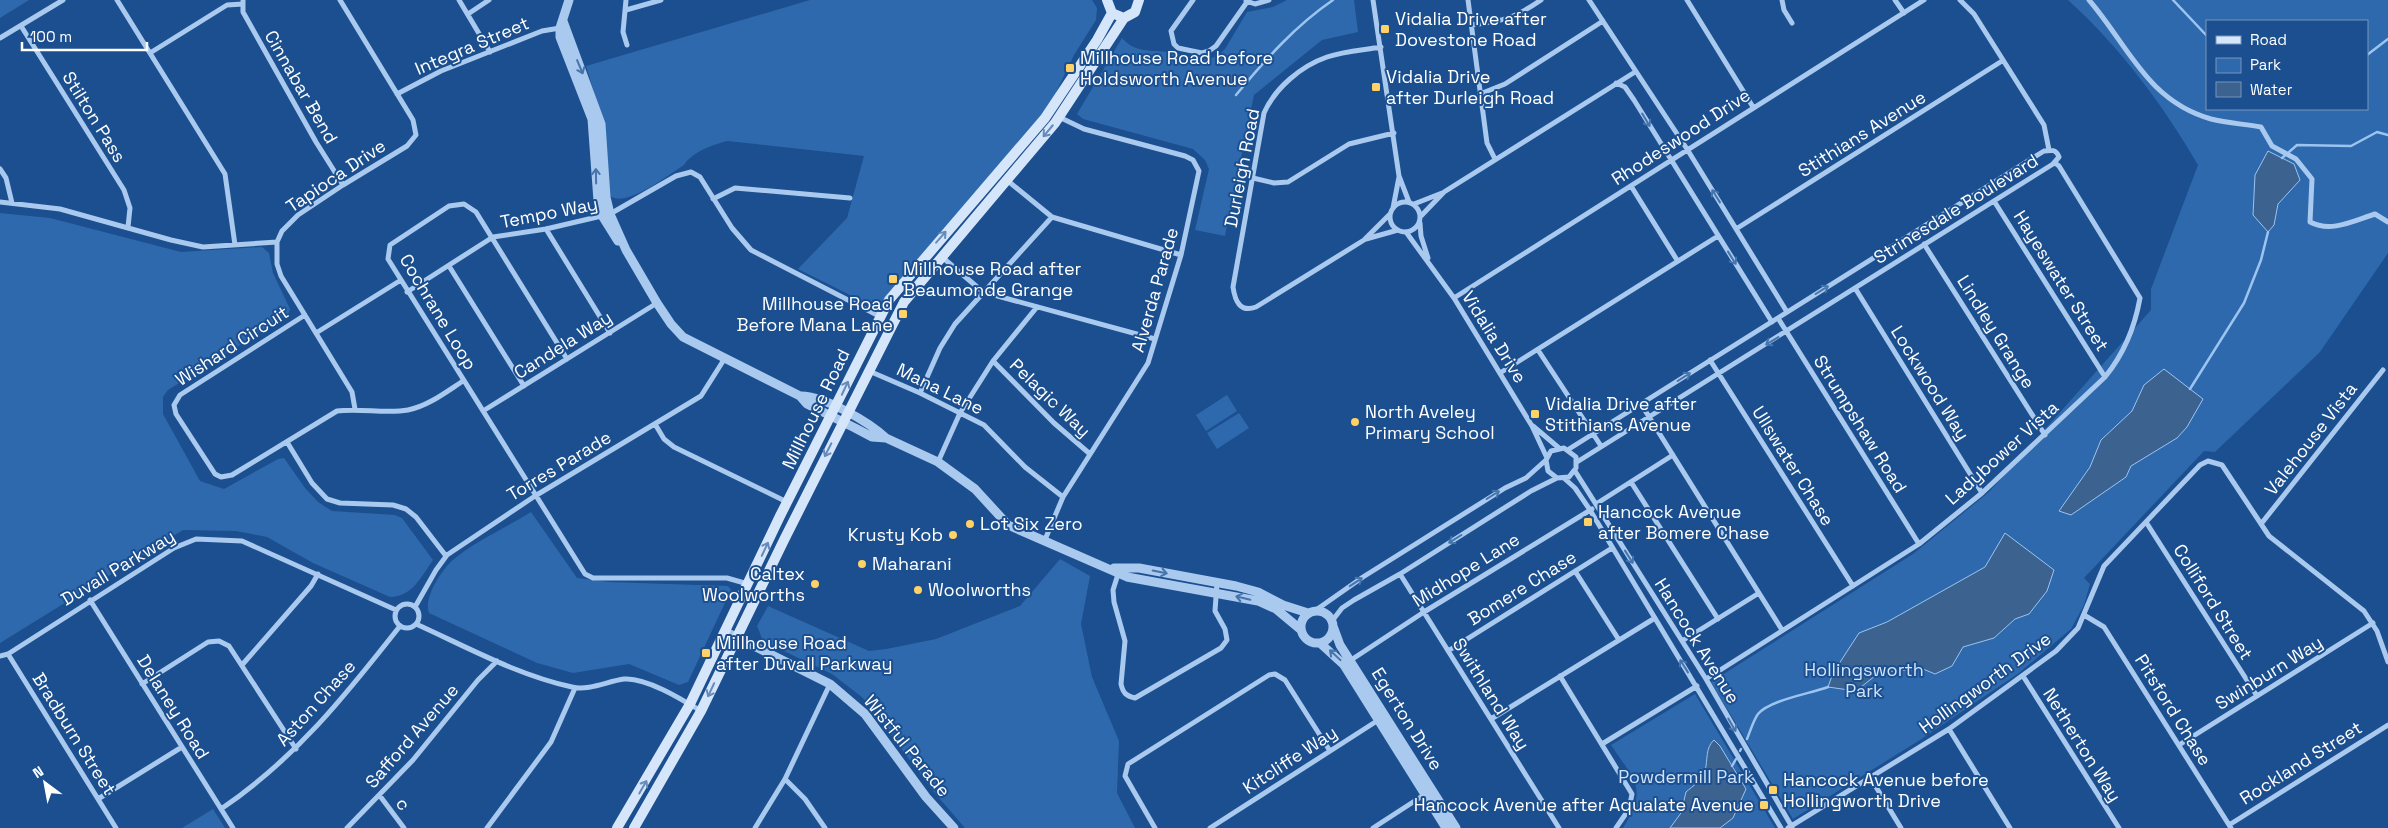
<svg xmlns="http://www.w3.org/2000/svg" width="2388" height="828" viewBox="0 0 2388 828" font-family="'Space Grotesk',sans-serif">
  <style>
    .green { fill: #2e69ad; fill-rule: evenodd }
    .water { fill: #3c6290; stroke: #9cc4f0 }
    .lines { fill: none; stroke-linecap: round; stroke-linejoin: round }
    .stream { stroke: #9cc4f0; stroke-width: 2.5 }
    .minor { stroke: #a9c9ee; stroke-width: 5 }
    .tertiary { stroke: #a9c9ee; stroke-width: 9 }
    .secondary { stroke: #d6e6fa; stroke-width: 10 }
    .oneway { stroke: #4674ac }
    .oneway2 { stroke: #668bba }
    .poi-dot { fill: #ffd166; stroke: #1b4f8f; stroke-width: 2 }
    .labels { text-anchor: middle; stroke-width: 4; stroke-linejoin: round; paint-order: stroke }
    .poi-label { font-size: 18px; fill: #fff; stroke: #1b4f8f; text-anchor: start }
    .street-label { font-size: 18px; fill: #fff; stroke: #1b4f8f }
    .park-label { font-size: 18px; fill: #cfe3fa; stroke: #1b4f8f }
  </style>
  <rect width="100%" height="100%" fill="#1b4f8f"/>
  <path class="green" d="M0,0h29l-29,18z
    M810,0h282l5,8 -1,12 -22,35 -24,50 -170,200 -6,2 -76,-38 49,-51 17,-62 -136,-15c-14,3 -36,11 -44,24 -16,10 -60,45 -75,30l-5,-70 -18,-59z
    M1287,0h67l4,32 -36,8 -68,55 -29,141 -30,-6 14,-61 -4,-9 -12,-11 -110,-30 -6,-5 45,-76c13,15 29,12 47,14 21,3 38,16 56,-3l22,-37 26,-5z
    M2068,0h320v253l-68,99 -105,100 -11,-1 -120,127 6,6 -6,21 -13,24 -52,44 -99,67 -127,79 -82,-137 202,-128 76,-62 162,-182v-21l47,-124c-35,-60 -78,-118 -130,-165zM2207,21h160v88h-160z
    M0,213l50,5 131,34 81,-5 7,6 4,20 17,36 -2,6 -120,75 -5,7v17l37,67 24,8 54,-30 6,-1 21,30 13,14 14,9 63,4 7,3 31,42c-12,17 -21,37 -43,37l-77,-34 -46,-26 -31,-6 -53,-1 -183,113z
    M1227,395l10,16 -31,20 -10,-16z
    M1239,413l10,15 -32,21 -10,-16z
    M531,512l46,66 32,4 119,4 3,4 -43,92 -9,3 -50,-21 -56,9 -36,-10 -108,-50c-6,-15 13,-44 25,-54 22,-18 53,-32 77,-47z
    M1060,559l30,17 -9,48 11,53 27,64 -2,52 18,35h-170l-32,-37 -70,-93 -31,-24 -69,-33 -6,-15 11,-20 101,45 17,-2 50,-10 84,-33z
    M1695,694l80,134h-152c26,-40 11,-48 -12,-83z
    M213,809l12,19h-43z"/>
  <path class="water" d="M2268,151l26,13 6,16 -22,24 -4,21 -6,7 -15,-17 2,-40z
    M2164,369l39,30 -16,28 -10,11 -46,28 -5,11 -55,38 -12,-4 31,-44 11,-27 31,-29 12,-26z
    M2005,533l49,37 -7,21 -18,23 -14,5 -21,19 -31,9 -11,19 -17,8 -12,-5 -43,3 -24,19 -28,-4 5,-14 26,-40 28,-11 98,-55z
    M1714,740l6,6 26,43 -13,29 -13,10h-50l11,-15 5,-21c7,-6 15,-11 19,-21 3,-11 0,-23 9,-31z"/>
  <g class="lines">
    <path class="stream" d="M2173,0l34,36
      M2367,55l21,-16
      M1236,95c30,-36 59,-69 97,-95
      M2282,158l15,-13 54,1 26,-14 11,3
      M2190,389l54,-86 17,-43 7,-28
      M1747,739c3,-7 6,-18 11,-25 12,-14 51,-20 70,-27
      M1740,751l1,-2
      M1732,766l4,-7"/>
    <path class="minor" d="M117,0l108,174 10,71
      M243,0v12l73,130 27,43
      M340,0l73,120 3,15 -9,11 -64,39 -45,30 -16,16 -5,11v22l4,12 71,116 3,17
      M459,0l31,52
      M626,0l-3,32 4,13
      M1193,0l-22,31 3,13 4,4 24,5 7,-2 7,-5 31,-44
      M1373,0l26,176 10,26
      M1468,0l19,143 8,16
      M1589,0l98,149 100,163
      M1687,0l66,107
      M1782,0l2,10 8,13
      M1895,0l9,13
      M1960,0l14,14 70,111 5,25
      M2089,0c39,45 58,101 122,119 16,4 33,5 50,8l11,19 24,13 16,20 -2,43c21,11 43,-1 65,-8l13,8
      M1246,1l9,3 14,-4
      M626,10l35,-10
      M468,14l21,-14
      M1472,25c32,-4 43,-7 69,-25
      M21,26l103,164 6,18 -2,19
      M0,38l63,-38
      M1381,47c-17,3 -37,4 -54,10 -26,9 -52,31 -63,56l-31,174c2,14 7,26 23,20l108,-67 26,-26
      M150,53l77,-48 16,-1
      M1616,83l9,4 9,13 138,222
      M397,94l44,-23 101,-40 18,-3
      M1480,94l25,-10 98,-63
      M0,169l6,9 6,25
      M1253,178l21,5 14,-1 61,-38 45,-11
      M1008,181l44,36 129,38
      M1631,186l46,74
      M713,199l22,-11 115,10
      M1994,201l111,176
      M1390 217a15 15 0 1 1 30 0a15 15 0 1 1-30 0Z
      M0,202l60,7 111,31 32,7 74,-5
      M1414,204l28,-11
      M1393,208l6,-31
      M1421,216l23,-24 191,-120
      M1420,223l1,13 7,22
      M546,229l64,104
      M1736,229l266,-168
      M1406,232l48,66 78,128 15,32
      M1366,239l32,-9
      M1924,244l121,191
      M942,257l41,35 172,47
      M449,266l75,120
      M1855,288l127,205
      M407,292l86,-55 53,-8 64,-15 66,-38 15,-4 9,5 32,51 19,22 128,66
      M1454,298l470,-298
      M305,315l-125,80 -6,10 2,9 39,60 6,3 11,-2 105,-64c23,-3 50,3 71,-1 20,-4 38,-18 55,-29
      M1778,318l141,226
      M316,333l85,-53
      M1538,350l63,96
      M567,359l-91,-147 -12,-8 -15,2 -59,39 -2,14 197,315 8,4h134l21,6
      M1710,360l143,226
      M993,361l61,62 36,31
      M869,371l51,22 64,32 41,42 38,30
      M1500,373l218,-137
      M920,393l20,-45 15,-24 97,-107
      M1641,404l141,226
      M483,411l174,-108
      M655,424l9,15 10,8 113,55
      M1533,426l26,22
      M287,442l25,41 15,16 13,4 53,2 13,4 10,8 30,39
      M1569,449l475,-298c7,-1 12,-2 15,6l-6,7 -476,298
      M938,462l22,-49 33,-52 44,-54
      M1575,471l131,208 86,148
      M1565,479l10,9 15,22 191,318
      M1631,482l87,137
      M1596,504l77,-49
      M2146,522l111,174
      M2261,524l122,-154
      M1044,542l19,-45 85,-134 33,-108 18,-84 -6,-11 -8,-4 -101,-27 -25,-12
      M1119,571l-6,19 1,12 11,39 -4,43c2,9 5,12 14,14l86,-50 6,-8 -2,-11 -10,-18 2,-28
      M1575,571l44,69
      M1400,574l159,254
      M90,600l143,228
      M395 616a12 12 0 1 1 24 0a12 12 0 1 1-24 0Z
      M415,607l21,-37 11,-15 88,-59 166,-100 24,-38
      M1316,610l47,-33 142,-89 21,-10 20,-18
      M2084,615l20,12 127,201
      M1332,621l10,-13 12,-8 46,-26 131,-83 26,-13 12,-1 7,-9v-11l-12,-9 -13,3 -5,9 2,11 9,7
      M416,624c51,23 101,51 156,63 17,4 36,-6 52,-8 22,-2 59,21 77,32
      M1682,641l77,-48
      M1448,651l164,-103
      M8,654l108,174
      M0,656l8,-2 166,-106 22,-9 46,2 154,69
      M1351,660l73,-48 168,-103
      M242,665l69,-79 7,-12
      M1560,676l72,118 -3,15 -13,19
      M2023,676l96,152
      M1706,679l213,-135 63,-51 123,-116c18,-22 30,-51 35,-79l-81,-132 -4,-3
      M142,684l66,-42 11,-1 10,5 67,103
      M1491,719l164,-101
      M1949,729l61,99
      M1602,744l95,-58
      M2179,745l194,-122
      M1870,777l31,51
      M785,779l20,20 20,29
      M380,796l24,32
      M98,799l84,-52
      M221,809c75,-51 124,-113 179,-183
      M2229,825l159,-100
      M347,828l66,-68 65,-80 19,-19
      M487,828l64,-86 24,-54
      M755,828l30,-49 45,-95
      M1155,828l-30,-52 3,-12 141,-89 6,-1 10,6 45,71
      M1210,828l170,-109
      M1373,828l54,-35
      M1788,828l161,-99 107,-78 22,-23 26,-62 96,-101 8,-4 14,4 47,71 95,75 13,20 11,31"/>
    <path class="tertiary" d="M569,0l-9,28v9l32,82 6,82 5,16 15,24
      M563,21l38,103 5,73 4,17 16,36 31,53 14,21 12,13 117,59 7,8 48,24 17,9 14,1 52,24 37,27 33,36 119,52 131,24 18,8 24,20
      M800,396c23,-1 69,26 86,42
      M1114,568h25l97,18 22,6 25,13 25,8
      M1301 627a16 16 0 1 1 32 0a16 16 0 1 1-32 0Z
      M1333,626l7,19 116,183
      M726,632l104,52 35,30 61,83 28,31
      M1320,643l24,22 102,163"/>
    <path class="secondary" d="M1107,0l5,13 12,5 11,-6 4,-12
      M617,828l73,-124 90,-188 109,-216 156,-182 52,-78 15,-27
      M634,828l67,-117 83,-171 120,-238 151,-179 69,-105"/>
  </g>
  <defs><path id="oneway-shaft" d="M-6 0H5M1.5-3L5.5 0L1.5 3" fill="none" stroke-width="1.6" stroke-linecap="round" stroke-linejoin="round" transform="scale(1.25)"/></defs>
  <g class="oneway">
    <use href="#oneway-shaft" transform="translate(580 67) rotate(67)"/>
    <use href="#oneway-shaft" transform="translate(1646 120) rotate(59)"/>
    <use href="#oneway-shaft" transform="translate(596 176) rotate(-91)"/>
    <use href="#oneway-shaft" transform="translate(1716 196) rotate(-122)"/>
    <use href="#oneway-shaft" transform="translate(1732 258) rotate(58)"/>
    <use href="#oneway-shaft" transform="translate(1822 290) rotate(-32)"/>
    <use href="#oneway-shaft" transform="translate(1772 341) rotate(149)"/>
    <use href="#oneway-shaft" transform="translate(1684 377) rotate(-32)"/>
    <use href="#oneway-shaft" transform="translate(1493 495) rotate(-32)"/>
    <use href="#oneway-shaft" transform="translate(1455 539) rotate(148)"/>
    <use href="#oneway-shaft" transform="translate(1629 557) rotate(58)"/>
    <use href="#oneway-shaft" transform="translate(1160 572) rotate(12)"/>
    <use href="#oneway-shaft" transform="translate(1356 582) rotate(-33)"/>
    <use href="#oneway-shaft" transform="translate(1243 598) rotate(-167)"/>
    <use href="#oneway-shaft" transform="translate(1335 655) rotate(-137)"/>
    <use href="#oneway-shaft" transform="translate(1684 666) rotate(-122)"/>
    <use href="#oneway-shaft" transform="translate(1732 725) rotate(60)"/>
  </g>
  <g class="oneway2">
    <use href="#oneway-shaft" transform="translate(1048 131) rotate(130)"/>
    <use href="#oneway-shaft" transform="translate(941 237) rotate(-49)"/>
    <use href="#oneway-shaft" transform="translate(845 388) rotate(-65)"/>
    <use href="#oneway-shaft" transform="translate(828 450) rotate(117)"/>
    <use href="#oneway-shaft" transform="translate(765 549) rotate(-65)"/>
    <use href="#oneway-shaft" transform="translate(711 690) rotate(115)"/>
    <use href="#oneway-shaft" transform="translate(643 787) rotate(-60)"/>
  </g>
  <g class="poi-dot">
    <rect x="1380" y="24" width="10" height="10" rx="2.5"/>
    <rect x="1065" y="63" width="10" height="10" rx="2.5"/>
    <rect x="1371" y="82" width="10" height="10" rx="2.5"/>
    <rect x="888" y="274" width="10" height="10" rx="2.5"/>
    <rect x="898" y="309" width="10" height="10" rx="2.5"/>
    <rect x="1530" y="409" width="10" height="10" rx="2.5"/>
    <circle cx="1355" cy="422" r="5"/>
    <rect x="1583" y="517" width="10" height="10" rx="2.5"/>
    <circle cx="970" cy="524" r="5"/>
    <circle cx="953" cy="535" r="5"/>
    <circle cx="862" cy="564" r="5"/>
    <circle cx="815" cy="584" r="5"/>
    <circle cx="918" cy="590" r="5"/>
    <rect x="701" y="648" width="10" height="10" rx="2.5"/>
    <rect x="1768" y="785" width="10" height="10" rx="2.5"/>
    <rect x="1759" y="800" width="10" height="10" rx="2.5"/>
  </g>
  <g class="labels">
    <g class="poi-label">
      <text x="1395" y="25">Vidalia Drive after<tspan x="1395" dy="21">Dovestone Road</tspan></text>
      <text x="1080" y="64">Millhouse Road before<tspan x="1080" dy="21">Holdsworth Avenue</tspan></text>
      <text x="1386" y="83">Vidalia Drive<tspan x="1386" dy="21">after Durleigh Road</tspan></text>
      <text x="903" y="275">Millhouse Road after<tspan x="903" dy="21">Beaumonde Grange</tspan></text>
      <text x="893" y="310" text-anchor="end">Millhouse Road<tspan x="893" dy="21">Before Mana Lane</tspan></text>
      <text x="1545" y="410">Vidalia Drive after<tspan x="1545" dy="21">Stithians Avenue</tspan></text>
      <text x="1365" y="418">North Aveley<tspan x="1365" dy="21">Primary School</tspan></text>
      <text x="1598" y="518">Hancock Avenue<tspan x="1598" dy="21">after Bomere Chase</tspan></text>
      <text x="980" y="530">Lot Six Zero</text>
      <text x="943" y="541" text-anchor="end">Krusty Kob</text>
      <text x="872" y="570">Maharani</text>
      <text x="805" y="580" text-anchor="end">Caltex<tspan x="805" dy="21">Woolworths</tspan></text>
      <text x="928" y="596">Woolworths</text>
      <text x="716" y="649">Millhouse Road<tspan x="716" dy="21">after Duvall Parkway</tspan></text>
      <text x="1783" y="786">Hancock Avenue before<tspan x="1783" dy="21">Hollingworth Drive</tspan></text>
      <text x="1754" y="811" text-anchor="end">Hancock Avenue after Aqualate Avenue</text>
    </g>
    <g class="street-label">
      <text transform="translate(472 46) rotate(-23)" y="6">Integra Street</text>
      <text transform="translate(301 87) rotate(60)" y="6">Cinnabar Bend</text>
      <text transform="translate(94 117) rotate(58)" y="6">Stilton Pass</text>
      <text transform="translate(1862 134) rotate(-32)" y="6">Stithians Avenue</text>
      <text transform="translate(1681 137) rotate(-33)" y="6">Rhodeswood Drive</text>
      <text transform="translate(1242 168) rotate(-79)" y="6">Durleigh Road</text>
      <text transform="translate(336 176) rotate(-34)" y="6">Tapioca Drive</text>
      <text transform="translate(1956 209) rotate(-32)" y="6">Strinesdale Boulevard</text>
      <text transform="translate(549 213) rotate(-11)" y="6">Tempo Way</text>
      <text transform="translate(2061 281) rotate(58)" y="6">Hayeswater Street</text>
      <text transform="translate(1155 290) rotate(-74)" y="6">Alverda Parade</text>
      <text transform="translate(438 312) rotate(59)" y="6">Cochrane Loop</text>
      <text transform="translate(1996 332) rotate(58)" y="6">Lindley Grange</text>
      <text transform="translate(1494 337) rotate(58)" y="6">Vidalia Drive</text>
      <text transform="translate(563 345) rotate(-32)" y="6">Candela Way</text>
      <text transform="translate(232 346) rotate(-33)" y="6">Wishard Circuit</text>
      <text transform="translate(1930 383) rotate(58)" y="6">Lockwood Way</text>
      <text transform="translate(940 389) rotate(26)" y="6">Mana Lane</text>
      <text transform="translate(1050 398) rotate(44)" y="6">Pelagic Way</text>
      <text transform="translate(816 409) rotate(-64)" y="6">Millhouse Road</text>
      <text transform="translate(1860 424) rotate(58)" y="6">Strumpshaw Road</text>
      <text transform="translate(2311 439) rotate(-52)" y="6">Valehouse Vista</text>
      <text transform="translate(2002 453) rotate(-42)" y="6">Ladybower Vista</text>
      <text transform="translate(559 466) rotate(-31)" y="6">Torres Parade</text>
      <text transform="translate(1793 466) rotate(58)" y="6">Ullswater Chase</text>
      <text transform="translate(118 568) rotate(-31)" y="6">Duvall Parkway</text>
      <text transform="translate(1466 570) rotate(-32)" y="6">Midhope Lane</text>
      <text transform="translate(1522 588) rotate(-32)" y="6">Bomere Chase</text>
      <text transform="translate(2213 602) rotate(58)" y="6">Colliford Street</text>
      <text transform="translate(1697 641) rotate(58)" y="6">Hancock Avenue</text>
      <text transform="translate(2269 673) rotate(-32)" y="6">Swinburn Way</text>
      <text transform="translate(1985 683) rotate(-36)" y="6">Hollingworth Drive</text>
      <text transform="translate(1491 694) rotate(58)" y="6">Swithland Way</text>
      <text transform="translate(316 703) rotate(-48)" y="6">Aston Chase</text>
      <text transform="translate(173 707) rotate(58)" y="6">Delaney Road</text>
      <text transform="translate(2173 710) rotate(58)" y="6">Pitsford Chase</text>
      <text transform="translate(1407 719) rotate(58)" y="6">Egerton Drive</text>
      <text transform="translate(74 734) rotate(58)" y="6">Bradburn Street</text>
      <text transform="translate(412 736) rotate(-49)" y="6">Safford Avenue</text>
      <text transform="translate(2082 745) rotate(58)" y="6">Netherton Way</text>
      <text transform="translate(907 746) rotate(51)" y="6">Wistful Parade</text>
      <text transform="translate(1290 760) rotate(-33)" y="6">Kitcliffe Way</text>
      <text transform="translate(2301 763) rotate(-32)" y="6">Rockland Street</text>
      <text transform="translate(403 804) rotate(54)" y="6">c</text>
    </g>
    <g class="park-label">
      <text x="1864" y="676">Hollingsworth<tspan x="1864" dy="21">Park</tspan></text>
      <text x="1686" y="783">Powdermill Park</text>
    </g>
  </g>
  <rect x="2206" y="20" width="162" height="90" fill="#1b4f8f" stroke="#7695bc"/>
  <rect x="2216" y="36" width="25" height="8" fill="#d6e6fa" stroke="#7695bc"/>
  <text x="2250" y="45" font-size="15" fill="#ffffff">Road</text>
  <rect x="2216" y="58" width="25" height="15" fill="#2e69ad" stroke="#7695bc"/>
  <text x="2250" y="70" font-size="15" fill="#ffffff">Park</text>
  <rect x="2216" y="82" width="25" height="15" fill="#3c6290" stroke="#7695bc"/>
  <text x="2250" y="95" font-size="15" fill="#ffffff">Water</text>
  <g transform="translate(45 783) rotate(328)" stroke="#1b4f8f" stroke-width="4" paint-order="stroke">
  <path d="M0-4L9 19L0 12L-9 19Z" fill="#ffffff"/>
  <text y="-8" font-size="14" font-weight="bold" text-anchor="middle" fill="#ffffff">N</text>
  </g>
  <path d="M22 42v8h125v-8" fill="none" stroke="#ffffff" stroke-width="2.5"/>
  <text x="30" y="42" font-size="15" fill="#ffffff" stroke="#1b4f8f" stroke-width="4" paint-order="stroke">100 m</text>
</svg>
